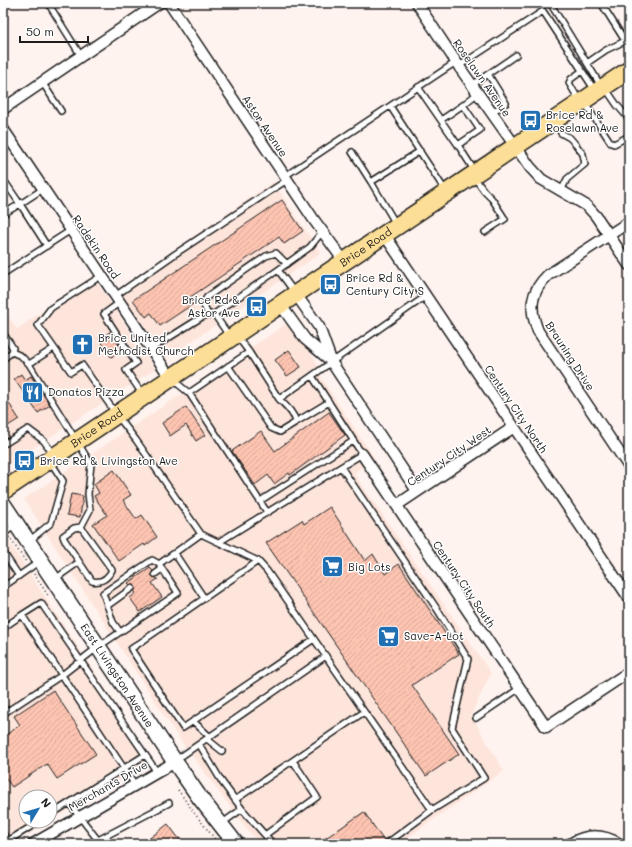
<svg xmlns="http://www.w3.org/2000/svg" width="632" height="847" viewBox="0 0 632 847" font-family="Mali,sans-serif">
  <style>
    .built { fill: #fee5dc; fill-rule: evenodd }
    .building { fill: url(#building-hatch); stroke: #1c1c1c }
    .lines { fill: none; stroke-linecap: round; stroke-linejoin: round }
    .service-casing { stroke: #1c1c1c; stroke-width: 8 }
    .minor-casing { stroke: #1c1c1c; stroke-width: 13 }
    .secondary-casing { stroke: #1c1c1c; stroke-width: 18 }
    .primary-casing { stroke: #1c1c1c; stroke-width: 20 }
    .path { stroke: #1c1c1c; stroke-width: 1.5; stroke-dasharray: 1 3; stroke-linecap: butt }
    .service { stroke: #fff; stroke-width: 5 }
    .minor { stroke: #fff; stroke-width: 10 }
    .secondary { stroke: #fff; stroke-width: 15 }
    .primary { stroke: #fdde96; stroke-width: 17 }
    .labels { text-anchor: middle; stroke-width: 3; stroke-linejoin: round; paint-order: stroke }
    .street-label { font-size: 11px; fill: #1c1c1c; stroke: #fff }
    .poi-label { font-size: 11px; fill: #1c1c1c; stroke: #fff; text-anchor: start }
  </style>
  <defs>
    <pattern id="building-hatch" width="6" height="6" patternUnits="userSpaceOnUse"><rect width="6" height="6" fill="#fdc4b1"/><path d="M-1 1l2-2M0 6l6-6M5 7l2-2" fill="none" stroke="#d8a898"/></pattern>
  </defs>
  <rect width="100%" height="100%" fill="#fff3ef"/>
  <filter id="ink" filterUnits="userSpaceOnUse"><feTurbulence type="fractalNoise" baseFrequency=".025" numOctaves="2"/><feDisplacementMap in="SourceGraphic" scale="8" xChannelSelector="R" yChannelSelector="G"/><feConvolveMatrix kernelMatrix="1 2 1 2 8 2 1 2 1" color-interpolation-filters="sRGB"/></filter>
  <g filter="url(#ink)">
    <path class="built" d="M273,182l48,71 -154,105 -49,-69z
      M93,276l62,93 -148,96 -4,-2v-154l14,20z
      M289,322l26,37 7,20 52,79 -20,15 137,200 -20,42 33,56 -106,73h-137l-12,-12 -71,-95 -154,-238z
      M3,533l150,228 -143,83h-7zM26,797h24v24h-24z"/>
    <path class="building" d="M282,200l21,31 -19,13 -5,-7 -90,61 4,6 -33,22 -9,-13 -5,4 -13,-17z
      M110,332l13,19 -12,6 -12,-19z
      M289,350l12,17 -14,9 -12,-16z
      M21,374l4,6 6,-4 19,29 -12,8 -24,-34z
      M3,394l16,25 -16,10z
      M186,407l19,28 -9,6 -10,-16 -16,11 -8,-13z
      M329,412l16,23 -55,40 -1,-2 -15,11 -6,-9 -13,10 -23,-34 29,-20 14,20z
      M114,470l17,25 -8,5 13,19 6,-4 15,22 -12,9 -1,-2 -25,17 -26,-37 14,-9 -13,-19 5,-3 -5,-9z
      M71,494l12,2 -3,21 -13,-2z
      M330,507l35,54 8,-7 12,20 14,-10 60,90 -47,31 47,69 -33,22 -160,-233 36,-23 2,4z
      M150,568l3,3 -1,5 6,3 -6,4 10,14 -22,15 -10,-14 6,-5 -2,-2 1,-5 -2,-2 -3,1 -2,-2z
      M53,690l43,64 -39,25 -10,-15 -35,23 -9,-12v-38l17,-12 -6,-9z
      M364,812l20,29 -2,3h-65z
      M168,824l15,20h-41z"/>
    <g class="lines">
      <defs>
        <path id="service" d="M48,3l33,53
          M550,3l37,60
          M601,3l28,44
          M459,66l84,-55 51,78
          M488,74l18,29 -15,10
          M42,82l19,29
          M472,85l44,-30
          M601,86l-14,-23 19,-13 19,-9
          M418,87l40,58
          M606,89l11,16 12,14
          M579,100l-10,-17 2,-4 11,-8
          M584,102l27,41 3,1 15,-8
          M390,106l55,84
          M441,120l22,-15
          M555,123l6,10 9,5 6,7 7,9 2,10 -18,15 -6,12
          M352,152l19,30
          M474,170l-16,-25 22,-15 -17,-25 15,-12
          M285,176l171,-114
          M474,177l10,14 8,8 13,20 -20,13
          M3,179l17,25 -17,10
          M43,189l-23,15 27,42
          M396,224l-25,-42 49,-31
          M278,270l32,-23 8,-10 5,-5
          M3,274l68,-44
          M101,276l-50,32 -13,17 33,47 11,-7 34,49 20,26 65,94 57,27 9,10 165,239 -46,34
          M115,296l60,-42 112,-74
          M119,303l-15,11 32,49 -10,7 17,25
          M208,314c-4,-7 -6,-10 -1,-17l59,-41 10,-3 11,11
          M3,333l10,15 -1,4 -9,7
          M230,337l-16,-23 64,-44 17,23
          M54,348l-25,16 62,100 -3,30 2,16 -9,17
          M151,349l51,-32 9,-3
          M12,352l9,4 8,8
          M249,352l30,47 147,-103
          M228,366l43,62 9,4 16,-10c-2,-9 -10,-16 -17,-23
          M173,380l16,13 78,119
          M189,393l60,-41 -12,-16
          M296,422l33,-20
          M3,439l3,4 22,-14 16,12 9,13
          M341,467l96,142 31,50 -16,69 32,50 -52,32
          M260,501l93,-60
          M81,527l31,43c-4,8 -11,13 -20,11l-28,-42 -1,-3 11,-8z
          M3,534l13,-9
          M29,541l22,-18 12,-42 -13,-20
          M219,542l143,-88 -50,-78
          M3,552l16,24
          M175,554l29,44
          M258,561l-127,88 52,79 131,-89
          M155,574l7,-5
          M55,579l24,-17
          M3,587l37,-26
          M107,606l25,-18
          M22,615l19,-12 116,169
          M3,628l19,-13 113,170
          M120,632l-7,-10 -10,-29 49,-33 7,4
          M3,714l59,-39 36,-28 80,-54 -19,-29 42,-30
          M476,718l44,-30
          M193,721l17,16
          M207,739l15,12
          M199,744l127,-88
          M176,760l23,-16 23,38 20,27
          M235,800l129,-88
          M69,803l32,41
          M50,815l95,-60
          M221,824l21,-15 31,35
          M3,834l6,9
          M265,835l52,-38 -24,-36
          M98,840l71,-37
          M3,844l37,-23"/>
        <path id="minor" d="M169,3l145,217 30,41
          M417,3l43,65 70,99 11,12 46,27 9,10 33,49
          M3,109l156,-106
          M3,129l167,248
          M629,222l-81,53c-18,17 -19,34 -10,56l91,136
          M384,234l245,364
          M295,293l24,34 13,36 85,128
          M280,304l25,35 26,22
          M362,454l184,273 83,-55
          M397,505l117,-78
          M33,844l142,-82
          M570,844c17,-11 33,-10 50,0"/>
        <g id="secondary">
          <path id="s1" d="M3,504l172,258 25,36 36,46"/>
        </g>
        <g id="primary">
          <path id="s2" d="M3,491l626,-421"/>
        </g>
      </defs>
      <use href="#service" class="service-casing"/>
      <use href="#minor" class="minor-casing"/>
      <use href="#secondary" class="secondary-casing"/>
      <use href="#primary" class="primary-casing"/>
      <path class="path" d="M9,537l17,25
        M34,574l15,23
        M178,790l17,24 24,30"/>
      <use href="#service" class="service"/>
      <use href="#minor" class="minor"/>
      <use href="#secondary" class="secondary"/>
      <use href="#primary" class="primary"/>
    </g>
  </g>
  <defs>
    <symbol id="bus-square" viewBox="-11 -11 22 22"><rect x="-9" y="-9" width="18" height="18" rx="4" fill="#1f6fb2" stroke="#fff"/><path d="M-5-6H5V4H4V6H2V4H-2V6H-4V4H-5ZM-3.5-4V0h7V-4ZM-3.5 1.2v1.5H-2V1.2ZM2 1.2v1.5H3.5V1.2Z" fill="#fff"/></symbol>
    <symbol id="church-square" viewBox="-11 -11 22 22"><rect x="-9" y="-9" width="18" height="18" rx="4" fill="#1f6fb2" stroke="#fff"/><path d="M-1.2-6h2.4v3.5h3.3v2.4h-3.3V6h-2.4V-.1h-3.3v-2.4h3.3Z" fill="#fff"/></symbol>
    <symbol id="restaurant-square" viewBox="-11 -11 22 22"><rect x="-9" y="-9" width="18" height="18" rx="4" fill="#1f6fb2" stroke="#fff"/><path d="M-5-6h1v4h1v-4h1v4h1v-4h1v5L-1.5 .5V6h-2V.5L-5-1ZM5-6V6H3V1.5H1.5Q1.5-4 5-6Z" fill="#fff"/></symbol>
    <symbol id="supermarket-square" viewBox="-11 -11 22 22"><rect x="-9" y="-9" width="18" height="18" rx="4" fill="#1f6fb2" stroke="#fff"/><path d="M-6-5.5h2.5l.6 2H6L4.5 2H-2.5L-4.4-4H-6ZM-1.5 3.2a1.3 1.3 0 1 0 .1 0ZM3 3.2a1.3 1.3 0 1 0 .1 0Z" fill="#fff"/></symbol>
  </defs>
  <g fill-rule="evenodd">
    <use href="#bus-square" x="518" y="108" width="25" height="25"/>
    <use href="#bus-square" x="318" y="272" width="25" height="25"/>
    <use href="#bus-square" x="244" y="294" width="25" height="25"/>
    <use href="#church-square" x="70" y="332" width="25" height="25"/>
    <use href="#restaurant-square" x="20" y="380" width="25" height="25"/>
    <use href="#bus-square" x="12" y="448" width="25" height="25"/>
    <use href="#supermarket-square" x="320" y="554" width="25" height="25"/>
    <use href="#supermarket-square" x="376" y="624" width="25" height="25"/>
  </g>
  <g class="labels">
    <g class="street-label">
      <text transform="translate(482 78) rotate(55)" y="4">Roselawn Avenue</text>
      <text transform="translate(265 126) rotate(56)" y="4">Astor Avenue</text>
      <text dy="4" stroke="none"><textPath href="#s2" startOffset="437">Brice Road</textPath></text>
      <text transform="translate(96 247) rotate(56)" y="4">Radekin Road</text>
      <text transform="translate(570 356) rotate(57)" y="4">Brauning Drive</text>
      <text transform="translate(516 409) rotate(56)" y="4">Century City North</text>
      <text dy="4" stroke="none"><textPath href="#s2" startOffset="113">Brice Road</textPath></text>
      <text transform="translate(449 456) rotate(-34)" y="4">Century City West</text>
      <text transform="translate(464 584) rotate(56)" y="4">Century City South</text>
      <text dy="4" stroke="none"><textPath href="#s1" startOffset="206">East Livingston Avenue</textPath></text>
      <text transform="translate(108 786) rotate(-30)" y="4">Merchants Drive</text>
    </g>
    <g class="poi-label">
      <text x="546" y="119">Brice Rd &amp;<tspan x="546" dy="13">Roselawn Ave</tspan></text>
      <text x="346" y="282">Brice Rd &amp;<tspan x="346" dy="13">Century City S</tspan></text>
      <text x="240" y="304" text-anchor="end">Brice Rd &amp;<tspan x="240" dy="13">Astor Ave</tspan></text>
      <text x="98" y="342">Brice United<tspan x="98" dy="13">Methodist Church</tspan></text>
      <text x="48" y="396">Donatos Pizza</text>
      <text x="40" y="465">Brice Rd &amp; Livingston Ave</text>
      <text x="348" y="571">Big Lots</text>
      <text x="404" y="640">Save-A-Lot</text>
    </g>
  </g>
  <rect width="632" height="847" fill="none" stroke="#fff" stroke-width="16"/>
  <rect x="8" y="8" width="616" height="831" fill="none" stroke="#1c1c1c" stroke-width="1.5" filter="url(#ink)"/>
  <g transform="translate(38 809) rotate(52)"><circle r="19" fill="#ffffff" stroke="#a4a4a4"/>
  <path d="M0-3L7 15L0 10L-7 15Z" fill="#1f6fb2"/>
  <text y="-6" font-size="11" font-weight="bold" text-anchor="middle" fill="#1c1c1c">N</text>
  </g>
  <path d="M20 36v6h68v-6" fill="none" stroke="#1c1c1c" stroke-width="2"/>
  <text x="26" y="36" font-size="12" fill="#1c1c1c" stroke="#ffffff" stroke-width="3" paint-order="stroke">50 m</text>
</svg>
